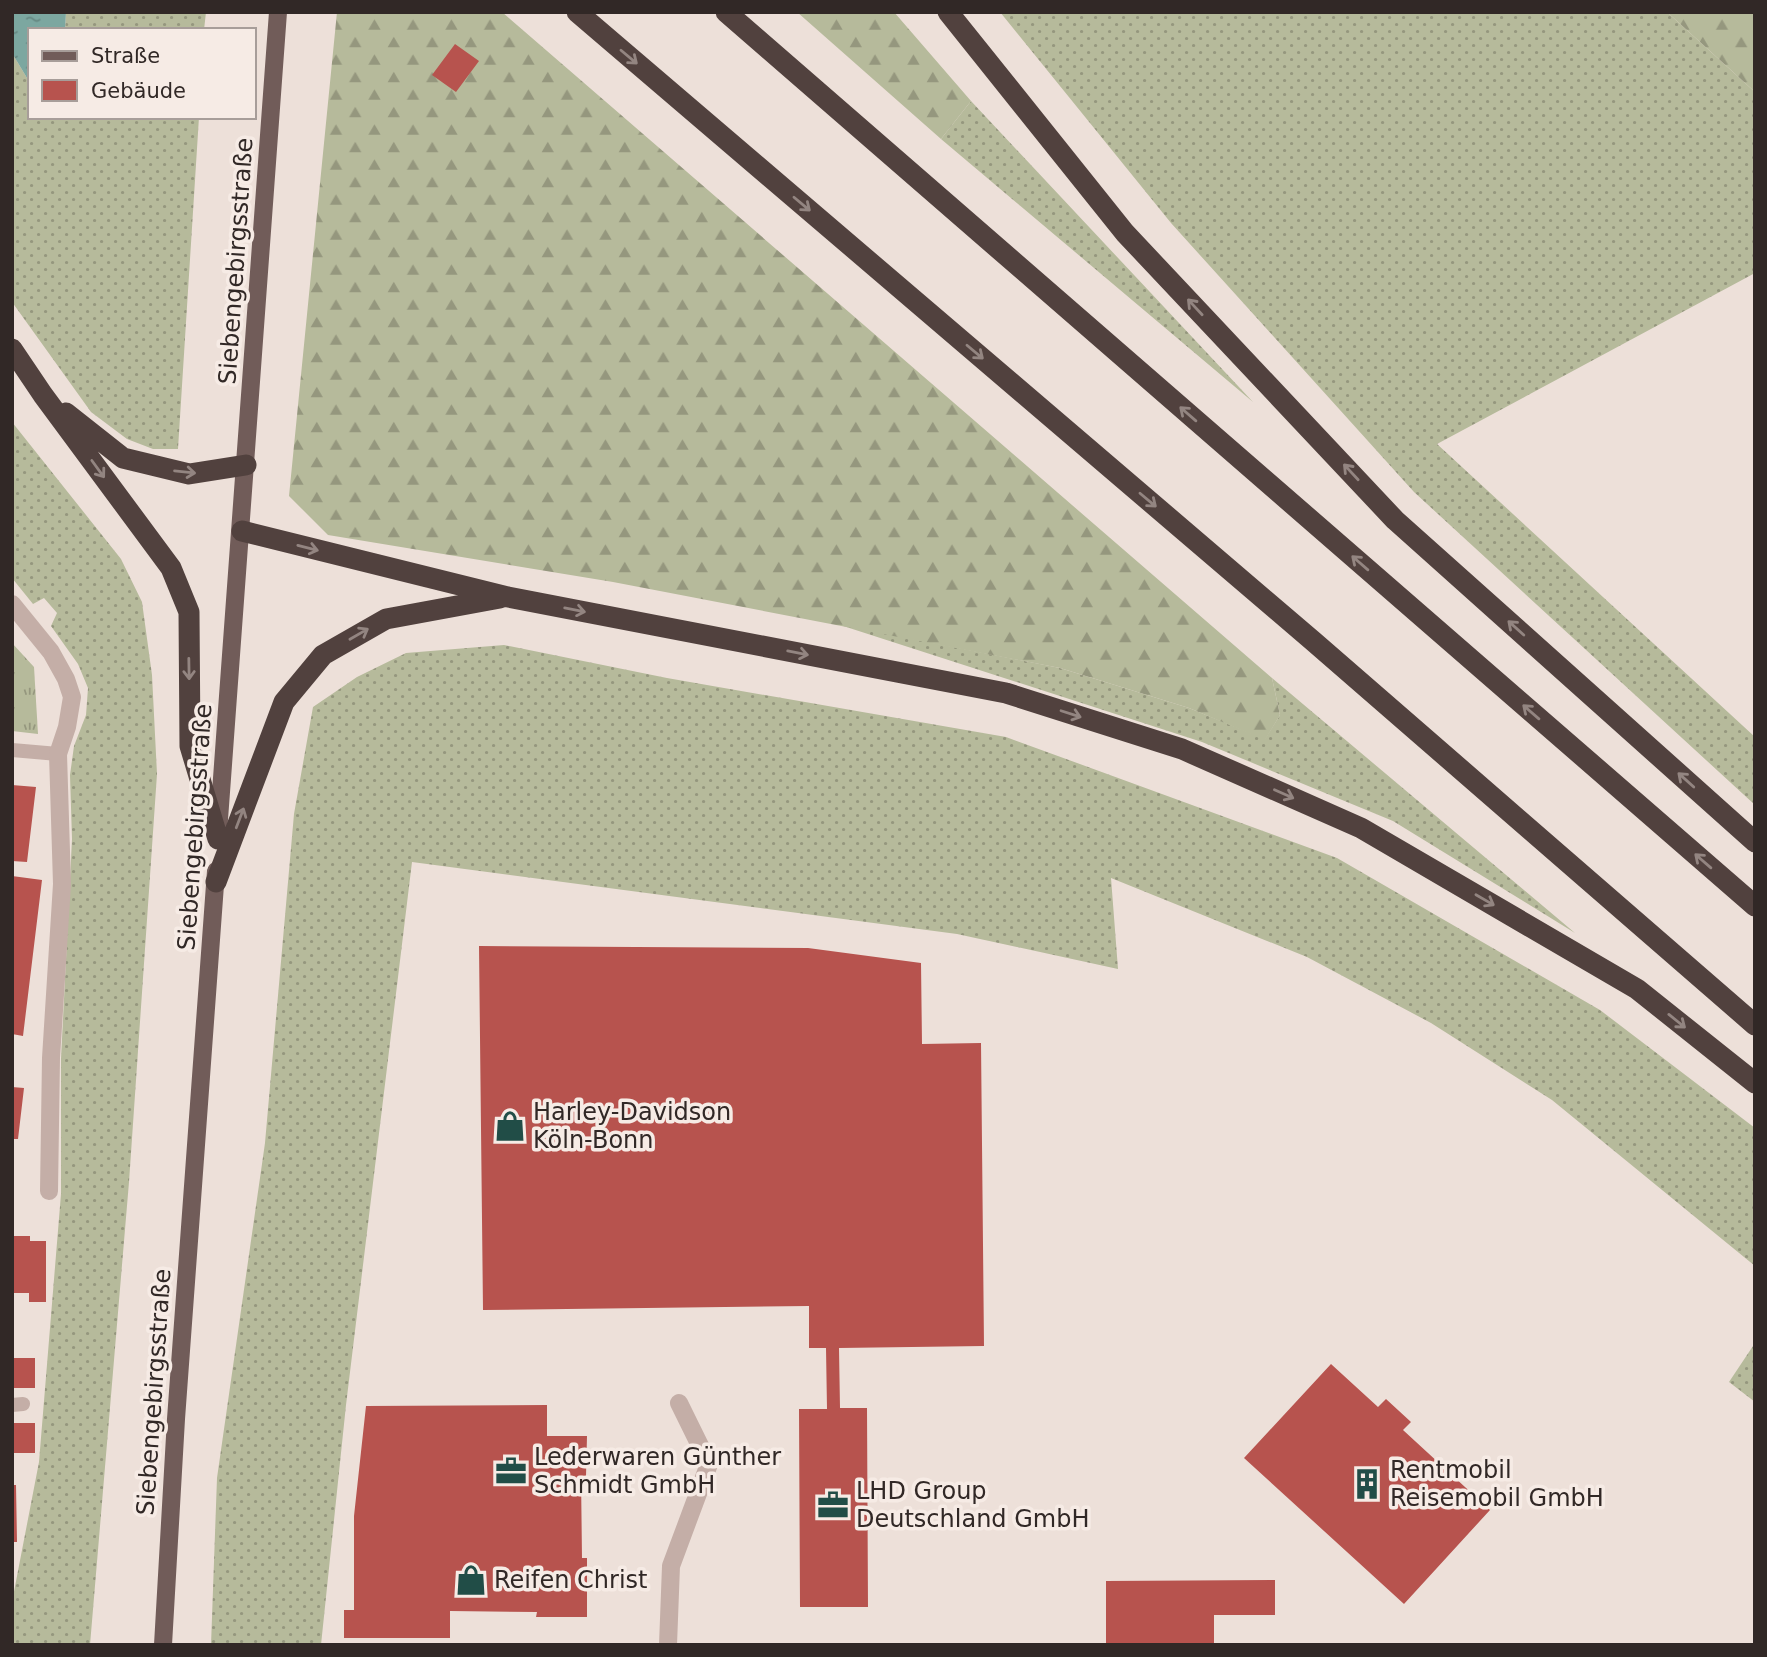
<svg xmlns="http://www.w3.org/2000/svg" width="1767" height="1657" viewBox="0 0 1767 1657" font-family="'DejaVu Sans',sans-serif">
  <style>
    .grass { fill: url(#grass-dots) }
    .forest { fill: url(#forest-firs) }
    .park { fill: url(#park-tufts) }
    .water { fill: url(#water-ripples) }
    .building { fill: #b7534e }
    .lines { fill: none; stroke-linecap: round; stroke-linejoin: round }
    .lane { stroke: #c4aea7; stroke-width: 14 }
    .street { stroke: #c4aea7; stroke-width: 18 }
    .primary { stroke: #715c59; stroke-width: 18 }
    .highway { stroke: #51413e; stroke-width: 21 }
    .oneway { stroke: #938581 }
    .labels { text-anchor: middle; stroke-width: 7; stroke-linejoin: round; paint-order: stroke }
    .street-label { font-size: 24px; fill: #312826; stroke: #f6ebe5 }
    .poi-label { font-size: 24px; fill: #312826; stroke: #f6ebe5; text-anchor: start }
  </style>
  <defs>
    <pattern id="grass-dots" width="8" height="8" patternUnits="userSpaceOnUse" patternTransform="scale(1.75)"><rect width="8" height="8" fill="#b6ba9b"/><path d="M2 2h.1M6 6h.1" fill="none" stroke="#95977e" stroke-width="1.8" stroke-linecap="round"/></pattern>
    <pattern id="forest-firs" width="22" height="20" patternUnits="userSpaceOnUse" patternTransform="scale(1.75)"><rect width="22" height="20" fill="#b6ba9b"/><path d="M5 1l3.5 6h-7zM16 11l3.5 6h-7z" fill="#95977e"/></pattern>
    <pattern id="park-tufts" width="24" height="20" patternUnits="userSpaceOnUse" patternTransform="scale(1.75)"><rect width="24" height="20" fill="#b6ba9b"/><path d="M3 7l-1-3M5 7V3M7 7l1-3M15 17l-1-3M17 17v-4M19 17l1-3" fill="none" stroke="#95977e"/></pattern>
    <pattern id="water-ripples" width="26" height="14" patternUnits="userSpaceOnUse" patternTransform="scale(1.75)"><rect width="26" height="14" fill="#7ca7a0"/><path d="M2 4q2-2 4 0t4 0M15 11q2-2 4 0t4 0" fill="none" stroke="#668882"/></pattern>
  </defs>
  <rect width="100%" height="100%" fill="#ede0d9"/>
  <path class="grass" d="M66,12h140l-2,18h-139z
    M1000,12h667l88,80v181l-318,171 318,293v68l-341,-313 -243,-269z
    M12,53l18,30v34h169l-21,332h-25l-26,-10 -36,-27 -79,-110z
    M971,101l282,301 -312,-263z
    M12,422l109,137 21,43 10,73 5,99 -28,408 -39,463h-78v-43l27,-140 22,-268v-135l11,-220 -2,-64 4,-29 12,-31 2,-27 -10,-24 -27,-38 6,-13 -13,-15 -11,6 -21,-26z
    M837,624l223,44 129,40 76,31 15,-24 -8,-37 303,255 -182,-112 -191,-79z
    M504,645l163,33 339,59 331,121 263,152 155,118v138l-203,-166 -121,-77 -124,-66 -196,-79 7,91 -161,-35 -545,-72 -66,543 -25,240h-110l6,-167 48,-335 29,-329 19,-107 44,-30 49,-24z
    M1755,1343v59l-26,-20z"/>
  <path class="forest" d="M337,12h165l770,666 8,37 -15,25 -76,-32 -129,-40 -447,-86 -285,-47 -39,-39z
    M797,12h97l77,89 -30,38z
    M1667,12h88v80z"/>
  <path class="park" d="M12,643l22,24 4,67 -26,-3z"/>
  <path class="water" d="M12,12h54l-1,18h-35v53l-18,-30z"/>
  <path class="building" d="M455,44l24,17 -23,31 -24,-17z
    M12,785l24,2 -9,75 -15,-1z
    M12,876l30,4 -19,156 -11,-2z
    M479,946l329,2 113,15 1,81 59,-1 3,303 -145,2 1,60h27l1,199h-68l-1,-198h28l-1,-61h-17v-42l-326,4z
    M12,1087l12,1 -6,51h-6z
    M12,1236h18v5h16v61h-17v-9h-17z
    M12,1358h23v30h-23z
    M1331,1364l47,43 8,-8 25,23 -8,8 87,80 -86,94 -160,-146z
    M547,1405v31h40l-1,40h-5l1,82h5v59h-51l1,-5 -87,-1v27h-106v-28h10v-94l12,-110z
    M12,1423h23v30h-23z
    M12,1485h4l1,57h-5z
    M1275,1580v35h-61v30h-108v-64z"/>
  <g class="lines">
    <path class="lane" d="M12,750l46,4
      M12,1405l11,-1"/>
    <path class="street" d="M12,604l39,48 15,27 6,18 -5,30 -9,27 4,130 -11,174 -2,133
      M668,1645l3,-79 38,-102 -30,-61"/>
    <path class="primary" d="M218,833l60,-821
      M163,1645l13,-226 40,-548"/>
    <path class="highway" d="M577,12l736,629 442,384
      M726,12l1029,894
      M948,12l177,221 270,287 360,322
      M12,349l31,46 128,173 18,44 1,134 28,93
      M66,413l57,45 66,16 57,-9
      M242,531l266,66 498,96 176,56 179,79 276,161 118,94
      M216,882l68,-180 39,-47 63,-36 114,-21"/>
  </g>
  <defs><path id="oneway-shaft" d="M-6 0H5M1.5-3L5.5 0L1.5 3" fill="none" stroke-width="1.6" stroke-linecap="round" stroke-linejoin="round" transform="scale(1.75)"/></defs>
  <g class="oneway">
    <use href="#oneway-shaft" transform="translate(629 57) rotate(40)"/>
    <use href="#oneway-shaft" transform="translate(802 204) rotate(40)"/>
    <use href="#oneway-shaft" transform="translate(1195 307) rotate(-133)"/>
    <use href="#oneway-shaft" transform="translate(975 352) rotate(40)"/>
    <use href="#oneway-shaft" transform="translate(1188 414) rotate(-139)"/>
    <use href="#oneway-shaft" transform="translate(98 469) rotate(54)"/>
    <use href="#oneway-shaft" transform="translate(185 472) rotate(6)"/>
    <use href="#oneway-shaft" transform="translate(1351 472) rotate(-133)"/>
    <use href="#oneway-shaft" transform="translate(1148 500) rotate(40)"/>
    <use href="#oneway-shaft" transform="translate(308 548) rotate(14)"/>
    <use href="#oneway-shaft" transform="translate(1360 563) rotate(-139)"/>
    <use href="#oneway-shaft" transform="translate(575 610) rotate(11)"/>
    <use href="#oneway-shaft" transform="translate(1516 628) rotate(-138)"/>
    <use href="#oneway-shaft" transform="translate(359 634) rotate(-30)"/>
    <use href="#oneway-shaft" transform="translate(798 653) rotate(11)"/>
    <use href="#oneway-shaft" transform="translate(189 669) rotate(89)"/>
    <use href="#oneway-shaft" transform="translate(1531 712) rotate(-139)"/>
    <use href="#oneway-shaft" transform="translate(1071 714) rotate(18)"/>
    <use href="#oneway-shaft" transform="translate(1686 780) rotate(-138)"/>
    <use href="#oneway-shaft" transform="translate(1284 794) rotate(24)"/>
    <use href="#oneway-shaft" transform="translate(240 818) rotate(-69)"/>
    <use href="#oneway-shaft" transform="translate(1703 861) rotate(-139)"/>
    <use href="#oneway-shaft" transform="translate(1485 900) rotate(30)"/>
    <use href="#oneway-shaft" transform="translate(1677 1021) rotate(39)"/>
  </g>
  <defs>
    <symbol id="shop-bare" viewBox="-9 -9 18 18"><path d="M-5-2.5h2.3a2.7 3.5 0 0 1 5.4 0H5L5.5 6h-11ZM-1.5-2.5h3a1.5 2.3 0 0 0-3 0Z" fill="#214d47" stroke="#f6ebe5" stroke-width="2.5" paint-order="stroke"/></symbol>
    <symbol id="office-bare" viewBox="-9 -9 18 18"><path d="M-6-3h4V-5.5h4V-3h4V5H-6ZM-1-4.5V-3h2v-1.5ZM-6 0V1H6V0Z" fill="#214d47" stroke="#f6ebe5" stroke-width="2.5" paint-order="stroke"/></symbol>
    <symbol id="building-bare" viewBox="-9 -9 18 18"><path d="M-4-6H4V6H1V3H-1V6H-4ZM-2.5-4.3h1.7v1.8h-1.7ZM.8-4.3h1.7v1.8H.8ZM-2.5-1h1.7V.8h-1.7ZM.8-1h1.7V.8H.8Z" fill="#214d47" stroke="#f6ebe5" stroke-width="2.5" paint-order="stroke"/></symbol>
  </defs>
  <g fill-rule="evenodd">
    <use href="#shop-bare" x="488" y="1104" width="44" height="44"/>
    <use href="#office-bare" x="489" y="1449" width="44" height="44"/>
    <use href="#building-bare" x="1345" y="1462" width="44" height="44"/>
    <use href="#office-bare" x="811" y="1483" width="44" height="44"/>
    <use href="#shop-bare" x="449" y="1558" width="44" height="44"/>
  </g>
  <g class="labels">
    <g class="street-label">
      <text transform="translate(236 261) rotate(-86)" y="8">Siebengebirgsstraße</text>
      <text transform="translate(195 827) rotate(-86)" y="8">Siebengebirgsstraße</text>
      <text transform="translate(154 1392) rotate(-86)" y="8">Siebengebirgsstraße</text>
    </g>
    <g class="poi-label">
      <text x="533" y="1120">Harley-Davidson<tspan x="533" dy="28">Köln-Bonn</tspan></text>
      <text x="534" y="1465">Lederwaren Günther<tspan x="534" dy="28">Schmidt GmbH</tspan></text>
      <text x="1390" y="1478">Rentmobil<tspan x="1390" dy="28">Reisemobil GmbH</tspan></text>
      <text x="856" y="1499">LHD Group<tspan x="856" dy="28">Deutschland GmbH</tspan></text>
      <text x="494" y="1588">Reifen Christ</text>
    </g>
  </g>
  <rect width="1767" height="1657" fill="none" stroke="#312826" stroke-width="28"/>
  <rect x="28" y="28" width="228" height="91" fill="#f6ebe5" stroke="#a79d99" stroke-width="2"/>
  <rect x="42" y="51" width="35" height="10" fill="#715c59" stroke="#a79d99" stroke-width="2"/>
  <text x="91" y="63" font-size="21" fill="#312826">Straße</text>
  <rect x="42" y="80" width="35" height="21" fill="#b7534e" stroke="#a79d99" stroke-width="2"/>
  <text x="91" y="98" font-size="21" fill="#312826">Gebäude</text>
</svg>
